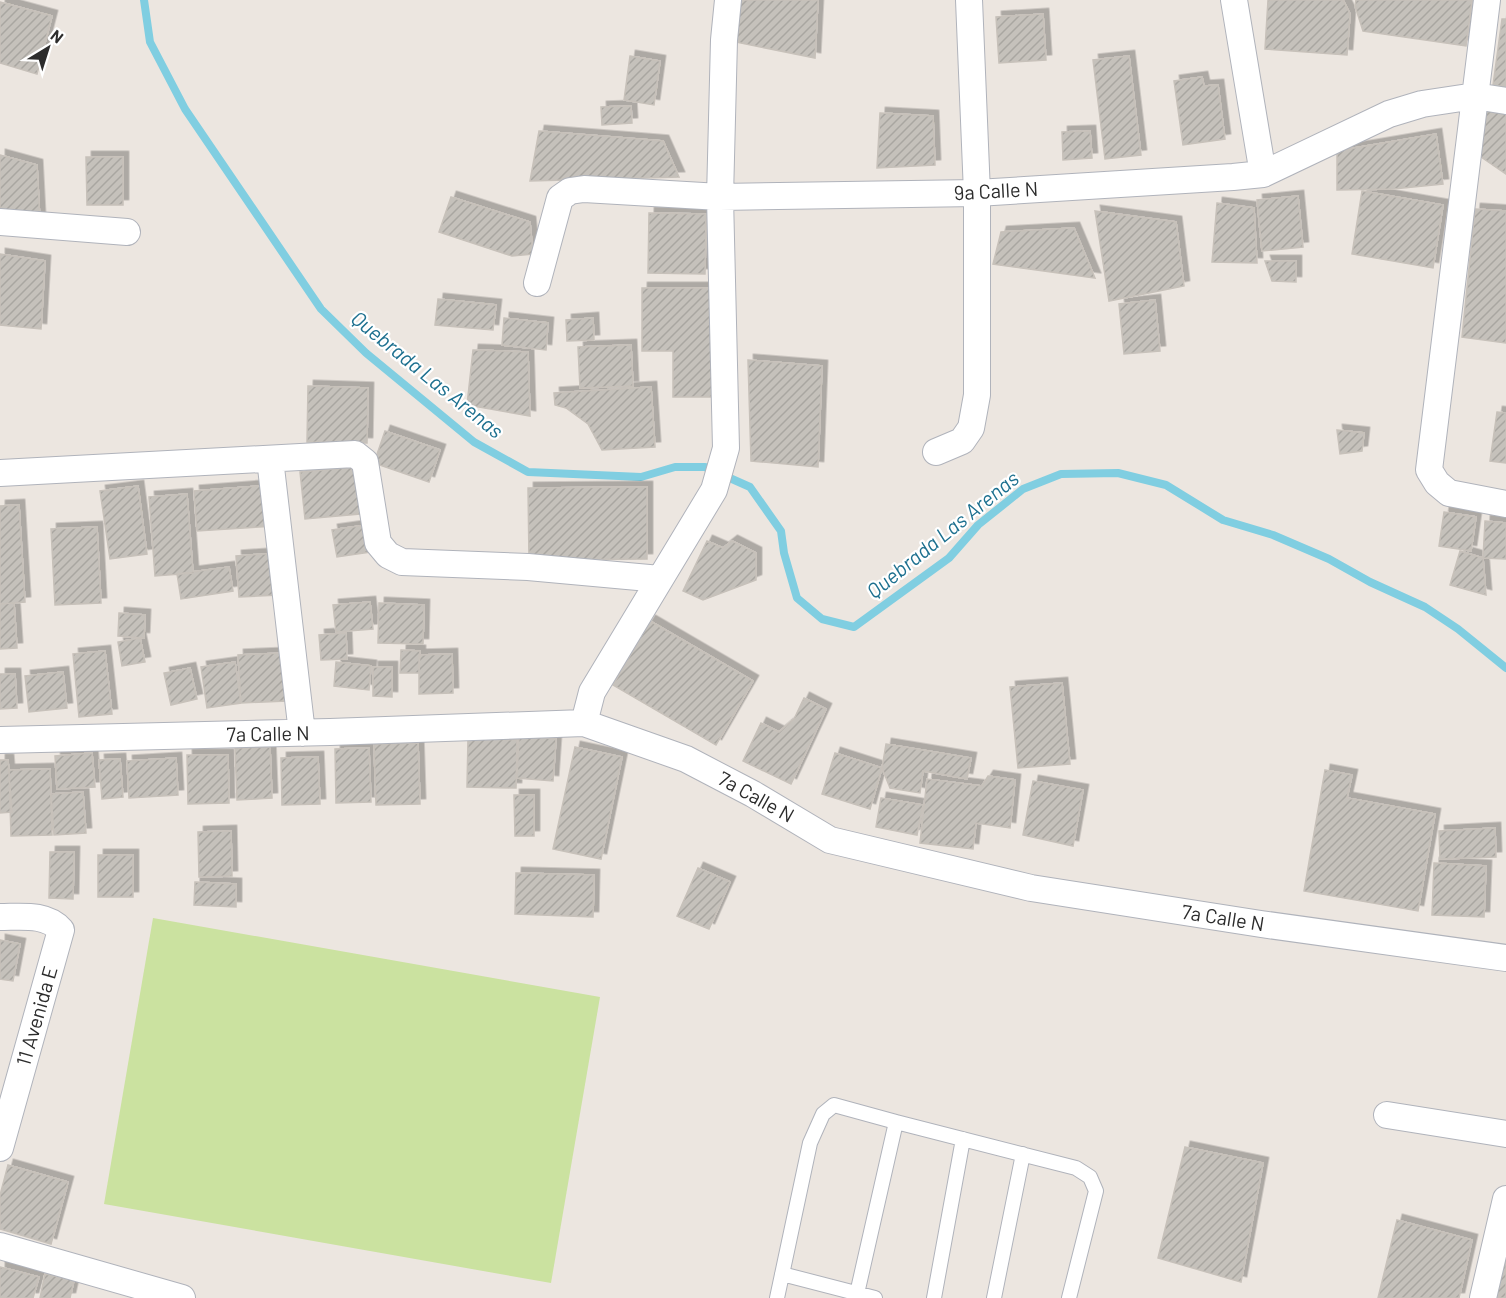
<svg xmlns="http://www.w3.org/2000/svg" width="1506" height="1298" viewBox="0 0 1506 1298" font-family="Barlow,sans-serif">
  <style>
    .pitch { fill: #cbe2a0 }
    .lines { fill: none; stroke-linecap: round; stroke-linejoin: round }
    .stream { stroke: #80cee1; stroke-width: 8 }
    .building { fill: url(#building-hatch); stroke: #c7c1ba; stroke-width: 1.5; filter: url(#shadow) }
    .service-casing { stroke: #b0b3bb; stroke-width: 16 }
    .minor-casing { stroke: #b0b3bb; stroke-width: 28 }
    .service { stroke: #fff; stroke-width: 14 }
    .minor { stroke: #fff; stroke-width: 26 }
    .labels { text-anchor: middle; stroke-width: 4.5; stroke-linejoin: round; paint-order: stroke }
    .street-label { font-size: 20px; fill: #2c2c2c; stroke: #fff }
    .water-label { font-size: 21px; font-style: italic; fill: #1d708f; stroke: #fff }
  </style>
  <defs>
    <pattern id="building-hatch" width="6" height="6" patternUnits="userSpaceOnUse" patternTransform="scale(1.5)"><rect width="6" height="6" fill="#c5c1bb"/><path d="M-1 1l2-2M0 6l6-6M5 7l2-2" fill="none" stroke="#a9a6a1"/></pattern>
    <filter id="shadow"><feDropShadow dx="5.5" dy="-5.5" stdDeviation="0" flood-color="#0004"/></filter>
  </defs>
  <rect width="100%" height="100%" fill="#ece6e0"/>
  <path class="pitch" d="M153,918l447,79 -49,286 -447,-79z"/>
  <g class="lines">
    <path class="stream" d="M144,0l6,42 35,67 136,200 45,44 108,89 54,30 113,5 34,-10h30l45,20 31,44 3,22 13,45 25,21 32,8 95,-69 29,-33 45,-36 38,-15 57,-1 48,12 57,35 50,15 56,24 41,23 55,25 33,22 48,39"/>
  </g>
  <path class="building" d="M740,0h78l-3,58 -89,-18z
    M1268,0h75l7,14 -3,41 -82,-6z
    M1356,0h116l-6,46 -103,-15 -8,-25z
    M0,2l52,14 -15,58 -37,-11z
    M1043,14l3,46 -47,3 -3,-46z
    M1502,19h4v68l-13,-2z
    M630,56l30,5 -6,44 -30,-5z
    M1129,56l12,99 -36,4 -12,-99z
    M1202,77l2,9 14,-1 7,54 -42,6 -9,-64z
    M631,106l1,17 -30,2 -1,-18z
    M1487,107l19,3v64l-25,-17z
    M880,113l53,3 2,49 -58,3z
    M539,131l124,10 16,36 -149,4z
    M1090,131l2,27 -29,2 -1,-28z
    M1436,134l7,50 -50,5 -56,1v-39z
    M0,155l37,10 3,57 -40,-5z
    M86,157h37v48h-36z
    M1362,191l81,14 -10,63 -81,-14z
    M1298,196l5,51 -41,4 -5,-51z
    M451,197l79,25 3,32 -21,2 -73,-24z
    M1217,203l37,5 3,55 -45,-1z
    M1475,209l31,2v132l-44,-6z
    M1095,211l81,11 8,64 -75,15z
    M649,213l57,1 -1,60 -57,-1z
    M1074,228l21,50 -102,-14 8,-32z
    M0,254l45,7 -4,68 -41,-4z
    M1265,261h31v21l-24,-1z
    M642,288h74v109h-43v-46h-31z
    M438,299l58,6 -3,25 -58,-5z
    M1155,300l5,51 -36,3 -5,-50z
    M504,318l44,5 -2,27 -44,-5z
    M593,318l1,22 -27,1 -1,-21z
    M631,345l2,41 -53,2 -2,-41z
    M473,350l55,2 2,64 -63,-11z
    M748,360l74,6 -4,101 -67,-6z
    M308,386l60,2 -1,55 -60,-1z
    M651,387l4,60 -53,3 -14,-26 -22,-16 -11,-3 -1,-12z
    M1497,412l9,1v50l-16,-2z
    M1337,430l27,3 -2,18 -22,3z
    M385,431l55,19 -11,32 -55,-19z
    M356,467l4,47 -55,5 -5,-47z
    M271,485l3,41 -77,5 -3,-40z
    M138,486l9,68 -37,5 -10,-68z
    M647,487v72l-118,1 -1,-72z
    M187,494l6,79 -38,3 -6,-79z
    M19,505l6,97 -25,2v-98z
    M1444,512l32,5 -5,34 -32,-5z
    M1485,521l21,2v36l-23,-1z
    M366,525l4,27 -33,5 -5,-27z
    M97,527l4,76 -46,2 -4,-76z
    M707,541l16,7 9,-7 24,12v27l-53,20 -20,-9z
    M1460,551l23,7 3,37 -36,-10z
    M277,553l3,42 -41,2 -3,-41z
    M229,567l4,24 -52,8 -4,-25z
    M370,602l3,27 -37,3 -3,-27z
    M14,603l3,45 -17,1v-45z
    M379,603l45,2 -1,39 -45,-1z
    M119,613l26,2 -1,23 -26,-2z
    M650,621l103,60 -37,64 -103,-60z
    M346,633l1,26 -26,1 -2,-25z
    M140,638l5,24 -23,4 -4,-24z
    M401,650l19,1 -1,22h-19z
    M105,651l7,63 -33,3 -6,-63z
    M285,653l2,48 -46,2 -3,-48z
    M452,654l1,39 -34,1v-39z
    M235,662l6,41 -34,5 -6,-41z
    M336,662l35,4 -2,24 -35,-4z
    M373,667h19v30l-19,-1z
    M190,668l7,31 -26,6 -7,-32z
    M63,672l4,36 -38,4 -4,-36z
    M0,674h15l2,34 -17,1z
    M1062,683l8,81 -52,4 -8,-81z
    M804,698l22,11 -35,75 -48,-23 18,-38 18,9 15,-13z
    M519,736l37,3 -3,42 -36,-3z
    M468,738l49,2 -1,48 -49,-1z
    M418,743l2,61 -44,1 -2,-61z
    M886,744l85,14 -4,21 -44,-8 -3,22 -30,-5 -8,-20z
    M270,747l2,51 -35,2 -2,-52z
    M575,747l47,10 -21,102 -48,-10z
    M369,748l2,54 -35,1 -1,-54z
    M92,753l3,34 -38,2 -2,-33z
    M835,753l47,15 -12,41 -48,-15z
    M187,755h41l1,48 -41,1z
    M318,757l2,47 -38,1 -1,-47z
    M176,758l2,37 -49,3 -2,-37z
    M120,759l3,38 -21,2 -3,-39z
    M0,760h8l4,52 -12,1z
    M50,769l2,66 -41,1 -2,-66z
    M1325,770l27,5 -5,23 88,16 -17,97 -114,-20z
    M988,776l27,4 -5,48 -34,-5 -3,26 -53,-6 7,-64 55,7z
    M1033,781l50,9 -10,56 -50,-11z
    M83,792l3,41 -32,2 -3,-41z
    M514,795h20v41h-19z
    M881,798l42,7 -6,30 -41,-8z
    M1495,828l1,29 -56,2 -1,-28z
    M231,831l1,45 -33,1 -1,-45z
    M50,852h24l-1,47 -24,-1z
    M98,855h35v42h-35z
    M1434,863l52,3 -2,51 -52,-2z
    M698,868l32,14 -21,47 -32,-13z
    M516,873l78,2 -1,42 -78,-3z
    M195,882l41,2v23l-42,-2z
    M0,940l20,4 -7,37 -13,-2z
    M1185,1147l78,16 -22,119 -83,-24z
    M8,1165l60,17 -17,62 -51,-15v-34z
    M1397,1220l75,20 -13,58h-81z
    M1506,1249v49h-13z
    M0,1267l39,10 -6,21h-33z
    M45,1274l29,6 -4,18h-30z"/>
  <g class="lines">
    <defs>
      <path id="service" d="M896,1122l180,46 14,9 6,14 -27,107
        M782,1274l93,24
        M777,1298l33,-155 13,-29 11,-9 62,17 -40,176
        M934,1298l29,-159
        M994,1298l29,-144"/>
      <path id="minor" d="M1234,0l29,174
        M1487,0l-58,470 8,13 12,10 57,11
        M0,222l127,10
        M537,283l23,-85 10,-7 14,-2 136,8 257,-4 256,-16 30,-3 126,-60 33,-10 53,-8 31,5
        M936,452l26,-11 9,-13 6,-33v-202l-8,-193
        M270,459l32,274
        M0,473l355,-19 10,8 13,81 10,12 14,7 126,5 132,12
        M584,723l8,-31 122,-202 12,-42 -6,-251 4,-157 4,-40
        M0,740l330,-8 254,-9 102,36 67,35 77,46 201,48 230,36 245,34
        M0,917c21,0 46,-4 61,13l-61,218
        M1387,1115l119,19
        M0,1246l182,52
        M1483,1298l23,-99"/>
    </defs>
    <use href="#service" class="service-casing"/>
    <use href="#minor" class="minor-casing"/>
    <use href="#service" class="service"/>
    <use href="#minor" class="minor"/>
  </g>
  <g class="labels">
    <g class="street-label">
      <text transform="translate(996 191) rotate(-3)" y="7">9a Calle N</text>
      <text transform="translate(268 734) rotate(-1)" y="7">7a Calle N</text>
      <text transform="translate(756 797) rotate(29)" y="7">7a Calle N</text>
      <text transform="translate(1223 918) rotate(9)" y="7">7a Calle N</text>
      <text transform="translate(37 1016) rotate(-74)" y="7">11 Avenida E</text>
    </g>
    <g class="water-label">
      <text transform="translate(427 375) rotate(39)" y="7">Quebrada Las Arenas</text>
      <text transform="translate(943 535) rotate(-39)" y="7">Quebrada Las Arenas</text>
    </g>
  </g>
  <g transform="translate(48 48) rotate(38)" stroke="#ffffff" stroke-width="4.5" paint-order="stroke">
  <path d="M0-4.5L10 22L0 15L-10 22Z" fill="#2c2c2c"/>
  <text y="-9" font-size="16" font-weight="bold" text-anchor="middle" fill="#2c2c2c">N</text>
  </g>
</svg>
